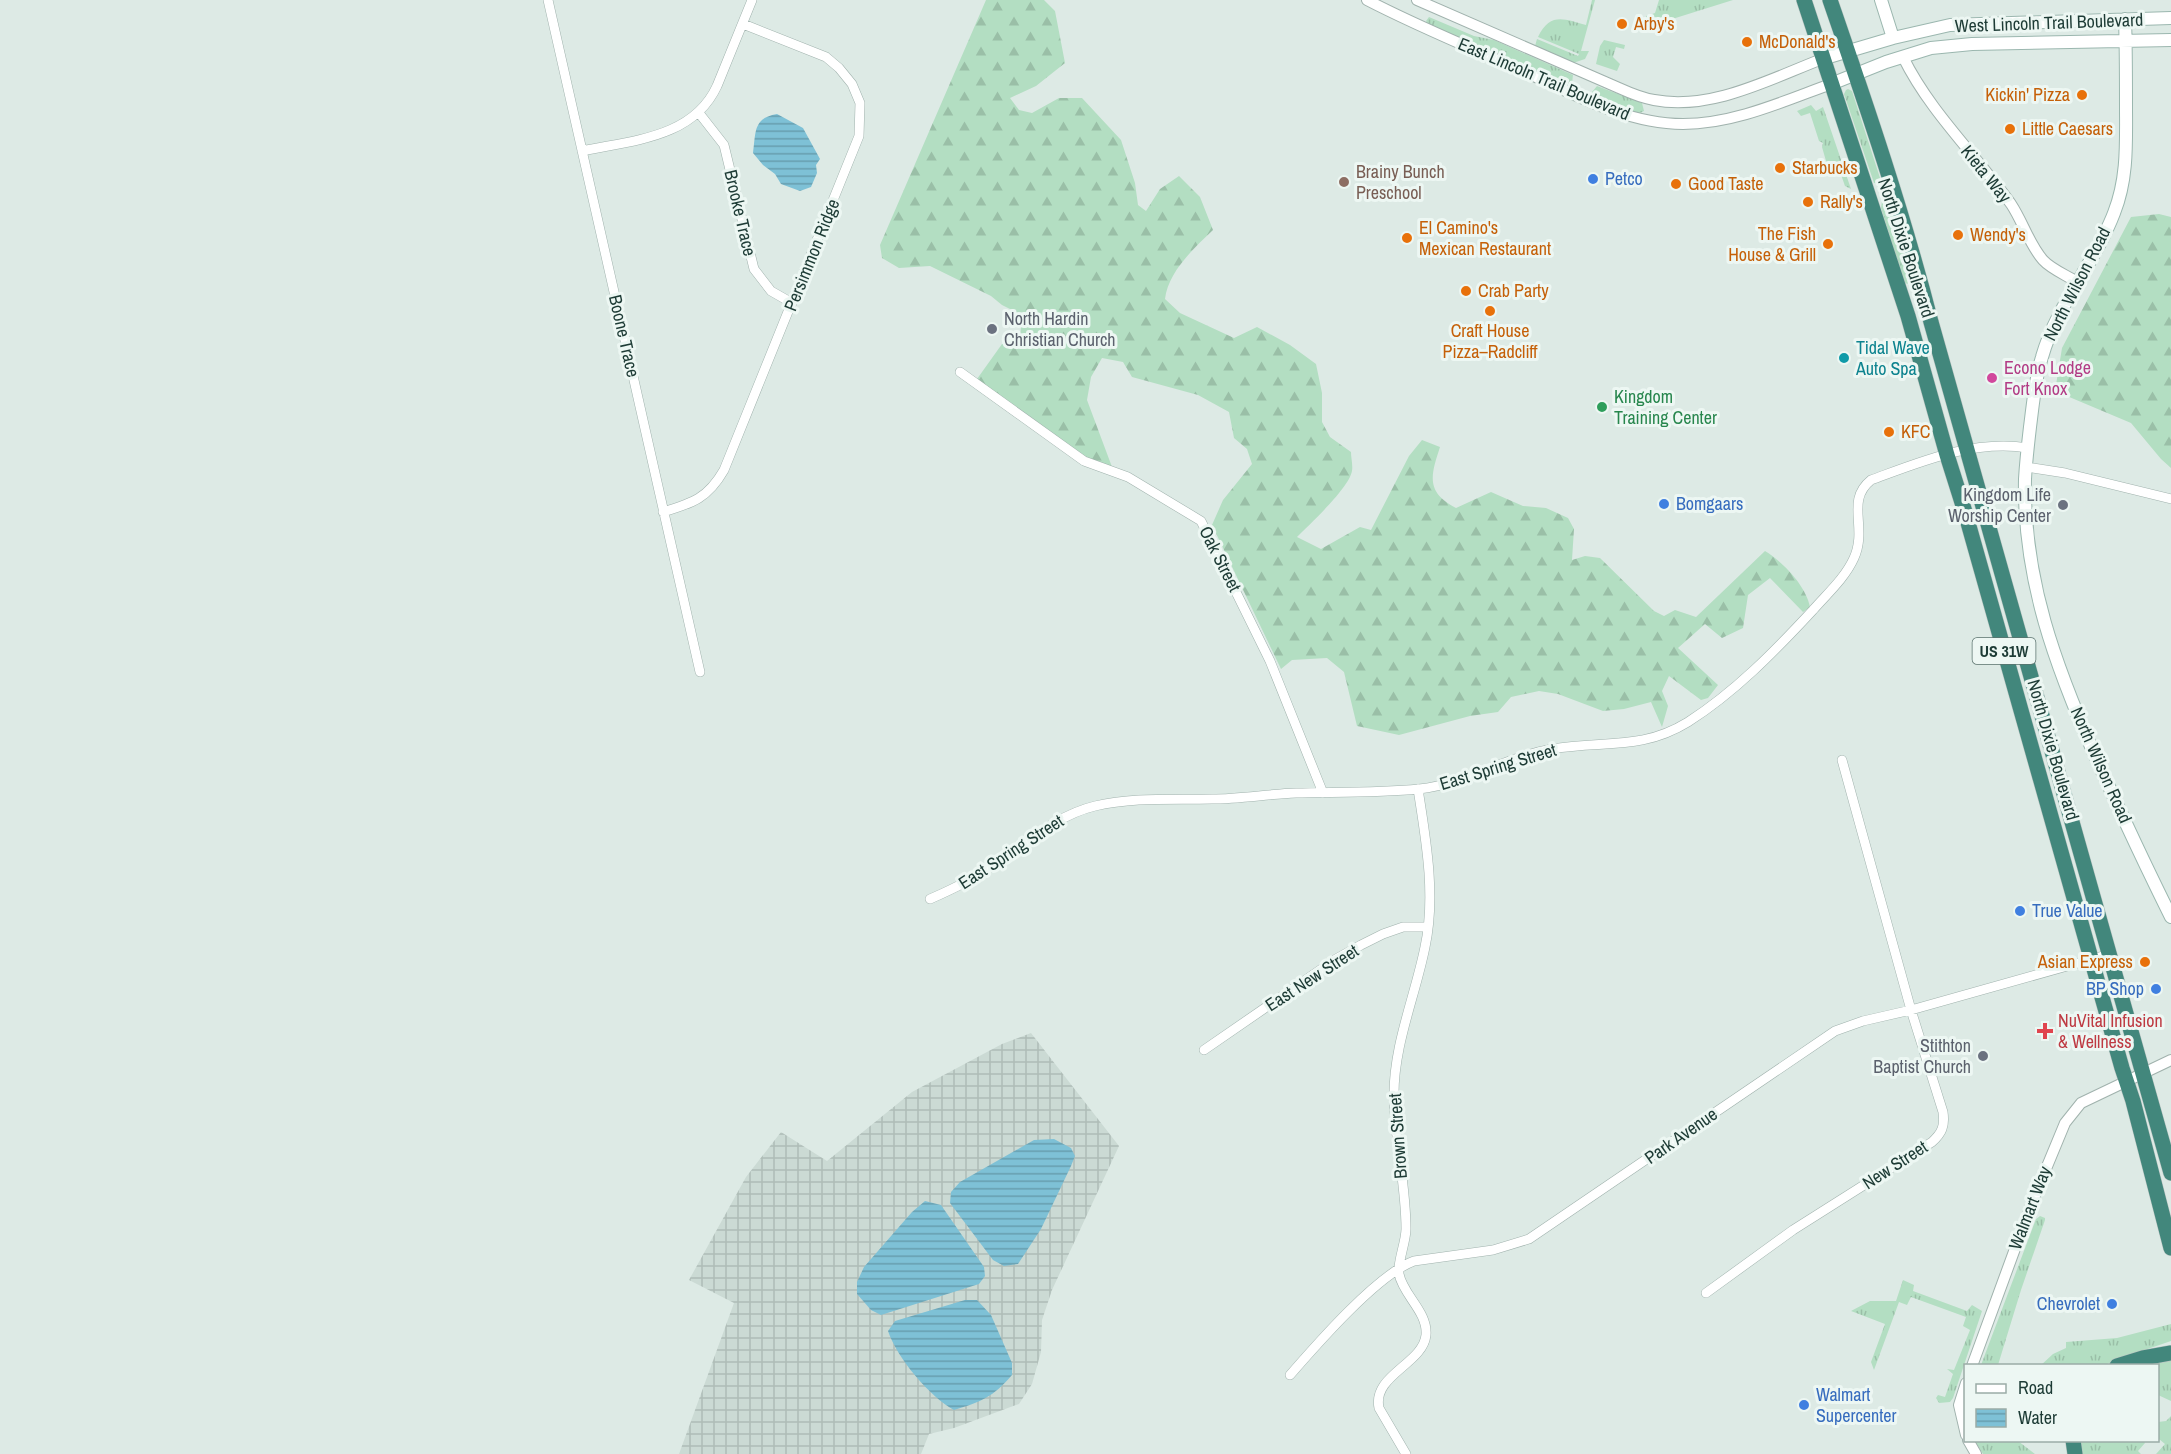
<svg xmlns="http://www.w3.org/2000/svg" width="2171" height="1454" viewBox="0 0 2171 1454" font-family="'Archivo Narrow',sans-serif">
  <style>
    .industrial { fill: url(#industrial-grid) }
    .grass { fill: url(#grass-tufts) }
    .forest { fill: url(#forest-firs) }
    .water { fill: url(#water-rules) }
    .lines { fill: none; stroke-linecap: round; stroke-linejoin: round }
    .minor-casing { stroke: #a0b2ad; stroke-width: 10 }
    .tertiary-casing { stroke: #a0b2ad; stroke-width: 12 }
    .secondary-casing { stroke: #9bb7af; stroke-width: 14 }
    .trunk-casing { stroke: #bbc4c2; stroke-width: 16 }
    .minor { stroke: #fff; stroke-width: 9 }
    .tertiary { stroke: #fff; stroke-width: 10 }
    .secondary { stroke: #fff; stroke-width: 12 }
    .trunk { stroke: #42877c; stroke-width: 15 }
    .food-dot { fill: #e8710a; stroke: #edf7f3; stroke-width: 2 }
    .shop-dot { fill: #3f7fe0; stroke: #edf7f3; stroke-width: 2 }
    .education-dot { fill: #8d6e63; stroke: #edf7f3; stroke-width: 2 }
    .worship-dot { fill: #6b7280; stroke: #edf7f3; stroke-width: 2 }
    .culture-dot { fill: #0f9aa8; stroke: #edf7f3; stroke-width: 2 }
    .hotel-dot { fill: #d1479c; stroke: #edf7f3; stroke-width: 2 }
    .leisure-dot { fill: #2e9e5b; stroke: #edf7f3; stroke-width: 2 }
    .health-dot { fill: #e0444e; stroke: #edf7f3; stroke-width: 2 }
    .labels { text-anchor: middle; stroke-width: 6; stroke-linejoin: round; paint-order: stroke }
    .shield { fill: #edf7f3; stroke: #5b736e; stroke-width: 1.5 }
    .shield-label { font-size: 16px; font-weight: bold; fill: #1d3b35 }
    .street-label { font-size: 18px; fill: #1d3b35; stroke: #edf7f3 }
    .food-label { font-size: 18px; fill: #c56008; stroke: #edf7f3; text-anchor: start }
    .education-label { font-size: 18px; fill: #785e54; stroke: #edf7f3; text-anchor: start }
    .shop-label { font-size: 18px; fill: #366cbe; stroke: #edf7f3; text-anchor: start }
    .worship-label { font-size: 18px; fill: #5b616d; stroke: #edf7f3; text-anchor: end }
    .culture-label { font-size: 18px; fill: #0d838f; stroke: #edf7f3; text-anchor: start }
    .hotel-label { font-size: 18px; fill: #b23c85; stroke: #edf7f3; text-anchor: start }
    .leisure-label { font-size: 18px; fill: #27864d; stroke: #edf7f3; text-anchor: start }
    .health-label { font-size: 18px; fill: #be3a42; stroke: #edf7f3; text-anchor: start }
  </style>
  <defs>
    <pattern id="industrial-grid" width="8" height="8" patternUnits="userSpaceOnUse" patternTransform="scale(1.5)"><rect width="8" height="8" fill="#cbdad4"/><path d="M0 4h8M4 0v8" fill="none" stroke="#aebcb7"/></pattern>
    <pattern id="grass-tufts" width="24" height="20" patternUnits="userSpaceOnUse" patternTransform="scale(1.5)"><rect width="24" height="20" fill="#b3dec2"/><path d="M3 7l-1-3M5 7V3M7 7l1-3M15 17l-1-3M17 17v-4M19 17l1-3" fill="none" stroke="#9abfa7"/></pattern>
    <pattern id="forest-firs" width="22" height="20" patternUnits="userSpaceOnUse" patternTransform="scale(1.5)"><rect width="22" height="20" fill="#b3dec2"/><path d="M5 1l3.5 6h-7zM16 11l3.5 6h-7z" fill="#9abfa7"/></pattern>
    <pattern id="water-rules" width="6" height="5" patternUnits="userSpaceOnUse" patternTransform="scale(1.5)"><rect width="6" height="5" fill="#7ec1d6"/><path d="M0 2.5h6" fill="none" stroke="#679eae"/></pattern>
  </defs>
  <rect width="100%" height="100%" fill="#ddeae5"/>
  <path class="industrial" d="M1031,1033l88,113 -67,144 -10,30 -1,32 -9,32 -13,20 -65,24 -25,6 -8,20h-242l55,-151 -45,-23 57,-103 35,-45 46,29 85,-69 90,-48z"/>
  <path class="grass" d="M1592,0h3l-14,51h8l-4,8 -12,4 -38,-17 2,-7 41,17 1,-2 -41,-17c12,-25 26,-18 48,-12z
    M1659,0h74l-83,26 -4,-4v-6l9,-3z
    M1429,17l45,19 20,4 79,35 -1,8 -5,2 -139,-61 -2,-3z
    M1604,40l21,5 -1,4 -8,-2 -3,10 7,7 -3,7 -21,-7 4,-18z
    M1597,86l45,17 2,8 -6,3 -43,-16 -3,-6z
    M1848,89l4,2 29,90 -2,3 -5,-1 -30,-89 2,-4z
    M1811,105l5,6 7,-4 28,82 -6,-3 -6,-17 -16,4 -5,-2 -1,-7 9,-3 -4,-14 1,-4 -4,-2 -9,-28 -9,3 -4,-5z
    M1884,200l5,2 25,78 -5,4 -5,-1 -23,-75 1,-7z
    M2040,1216l5,2v2l-24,70 -23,75h-17l55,-146z
    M1903,1280l11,5 -1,6 54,20 5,-6 10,6 -29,87 -3,4 -11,1 -3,-5 2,-3 7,2 8,-23 -6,-5 7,1 16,-40 -7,-4 3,-9 -55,-20 -4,8 -8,-3 -25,68 -3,-8 14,-38 -34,-13 19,-10h26z
    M2171,1324v17l-50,17 -16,7 -6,-1 -59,2 13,-12 13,-6v-6l51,-4z
    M2171,1356v45l-13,-6v-29h-27z
    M2171,1416v38h-15l9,-10 -6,-5 -1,1v-18l8,-1z
    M2143,1440l2,3 -7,8 3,3h-59l-3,-13z
    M1975,1441h43l17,13h-52z"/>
  <path class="forest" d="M986,0h58l11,11 10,52 -29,23 -26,12 9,12 13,3 27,-15h23l39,42 14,43 3,22 8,6 14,-22 19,-13 21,21 13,33c-19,18 -45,42 -48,69l15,14 54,25 23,-11 33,18 26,19 6,29v29l8,15 21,15c0,6 2,13 1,19 -3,17 -42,53 -55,66l24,12 39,-22 11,3 38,-74 13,-16 18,7c-9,28 -15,45 16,61l35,-16 32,14 23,2 22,10 6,11 -2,31 13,-4 15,2 54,53 10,5 11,-6 21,7 69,-66c18,11 41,35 45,56l-7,5 -33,-34 -22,17 -5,33 -21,10 -17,-14 -27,24 40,37 -10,13 -7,2 -32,-24 -7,15 6,15 -6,21 -11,-25 -27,7 -21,2 -45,-17 -19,-3 -28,6 -13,15 -28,4 -71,19 -42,-9 -13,-54 -17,-14 -35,2 -11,9 -69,-144 11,-25 29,-36 -5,-15 -13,-11 -5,-26 -31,-17 -66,-18 -9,-15 -21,-4 -11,19 -4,23 25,67 -28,-10 -26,-17 -81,-61 25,-35 18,-3 1,-15 -5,-14 -14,-7 -11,-9 -61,-30 -31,2 -17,-10 -2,-13z
    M2159,214l12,3v251l-10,-9 -30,-36 -76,-32 7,-43 69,-131z"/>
  <path class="water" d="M777,114l26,14 17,31 -4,6 1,8 -6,14 -11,4 -19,-7 -6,-10 -12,-9 -10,-12c3,-21 0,-35 24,-39z
    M1054,1139l17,9 4,8 -4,10 -30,63 -23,35 -14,2 -11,-6 -43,-57 1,-11 9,-10 74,-42z
    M925,1201l16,4 43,62 1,9 -6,8 -98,31 -10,-5 -14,-16v-12l7,-15 48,-55z
    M965,1300h12l14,15 21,48v12c-19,22 -31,27 -58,35 -24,-13 -57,-52 -66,-79l7,-10z"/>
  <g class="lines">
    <defs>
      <path id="minor" d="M548,0l152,672
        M699,113l25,32 30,124 17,22 21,12
        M582,151c51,-11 111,-13 135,-65l35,-86
        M960,372l124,89 44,16 73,44 69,140 53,132
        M2026,467l39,6 106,26
        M663,512c30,-9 45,-14 61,-42l135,-334 1,-33 -8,-19 -13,-16 -13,-11 -83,-33
        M930,899c23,-10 44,-20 64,-34 32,-22 63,-50 101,-59 39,-9 77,-6 117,-7 28,0 56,-5 84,-6 41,-1 82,0 123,-4 47,-5 87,-32 133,-40 51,-9 89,2 136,-27 47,-30 87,-71 125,-112 14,-16 32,-32 41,-52 14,-31 -9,-57 17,-78 49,-18 103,-41 157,-32
        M1204,1050l132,-91 25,-14 22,-11 20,-7h25
        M1706,1293l87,-63 139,-88c10,-9 13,-16 11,-30l-32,-102 -69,-250
        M1290,1375c27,-31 88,-101 124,-114l79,-11 36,-11 306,-208 28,-10 48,-11 199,-56
        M1406,1454l-27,-46c-7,-33 44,-44 47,-73 2,-23 -23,-40 -27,-61 -2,-11 7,-32 7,-45 0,-44 -11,-87 -12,-131 -1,-52 21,-101 31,-151 11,-51 1,-107 -7,-158"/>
      <path id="tertiary" d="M1367,0c48,25 99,46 149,68 52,23 108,56 167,56 51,0 101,-23 148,-40
        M1417,0l202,88c11,5 23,10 35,12 57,11 116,-21 168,-41
        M1903,57c27,55 73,98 108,147 12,18 18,40 32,56 8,9 23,15 34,22
        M1972,1366l59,-161 34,-82 16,-20 90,-43
        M1966,1383l-7,22 7,30
        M1968,1440l8,14"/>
      <path id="secondary" d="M1881,0l12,38
        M2125,19c1,29 1,57 1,86 0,37 2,73 -12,108 -19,50 -57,91 -72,144 -7,22 -9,47 -12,70 -2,17 -4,35 -5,52 -2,101 31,188 71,279 24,53 49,107 75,159
        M1822,59l71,-21 57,-13 221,-7
        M1831,84l55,-22 45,-14 41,-4 199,-4"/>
      <path id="trunk" d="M1804,0l104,316 39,139 18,57 157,556 11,33 38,147
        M1830,0c37,107 73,213 101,322l240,851
        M2117,1366l26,-8 28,-5
        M2073,1440l2,14"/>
    </defs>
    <use href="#minor" class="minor-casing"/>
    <use href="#tertiary" class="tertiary-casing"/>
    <use href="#secondary" class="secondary-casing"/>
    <use href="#trunk" class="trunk-casing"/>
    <use href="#minor" class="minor"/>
    <use href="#tertiary" class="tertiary"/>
    <use href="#secondary" class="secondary"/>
    <use href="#trunk" class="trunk"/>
  </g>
  <g class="food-dot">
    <circle cx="1622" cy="24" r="6"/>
    <circle cx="1747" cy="42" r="6"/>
    <circle cx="2082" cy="95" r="6"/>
    <circle cx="2010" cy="129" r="6"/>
    <circle cx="1780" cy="168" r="6"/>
    <circle cx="1676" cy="184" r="6"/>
    <circle cx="1808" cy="202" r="6"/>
    <circle cx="1958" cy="235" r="6"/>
    <circle cx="1407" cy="238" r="6"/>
    <circle cx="1828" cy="244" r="6"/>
    <circle cx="1466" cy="291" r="6"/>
    <circle cx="1490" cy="311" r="6"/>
    <circle cx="1889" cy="432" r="6"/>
    <circle cx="2145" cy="962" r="6"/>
  </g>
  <g class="shop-dot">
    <circle cx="1593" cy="179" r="6"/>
    <circle cx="1664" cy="504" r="6"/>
    <circle cx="2020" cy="911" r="6"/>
    <circle cx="2156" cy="989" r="6"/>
    <circle cx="2112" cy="1304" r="6"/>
    <circle cx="1804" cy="1405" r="6"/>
  </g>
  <circle class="education-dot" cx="1344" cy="182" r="6"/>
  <g class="worship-dot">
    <circle cx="992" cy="329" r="6"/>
    <circle cx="2063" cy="505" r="6"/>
    <circle cx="1983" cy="1056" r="6"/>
  </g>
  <circle class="culture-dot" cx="1844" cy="358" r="6"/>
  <circle class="hotel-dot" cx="1992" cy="378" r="6"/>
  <circle class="leisure-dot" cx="1602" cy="407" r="6"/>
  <path class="health-dot" d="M2042 1022h6v6h6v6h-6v6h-6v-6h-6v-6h6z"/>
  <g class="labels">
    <rect class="shield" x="1972.5" y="638" width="63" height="26" rx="4.5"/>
    <g class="shield-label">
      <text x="2004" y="657">US 31W</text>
    </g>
    <g class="street-label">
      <text transform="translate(2049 23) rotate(-2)" y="6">West Lincoln Trail Boulevard</text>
      <text transform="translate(1544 79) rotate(23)" y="6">East Lincoln Trail Boulevard</text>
      <text transform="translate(1986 174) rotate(51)" y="6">Kieta Way</text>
      <text transform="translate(740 213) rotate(77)" y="6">Brooke Trace</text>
      <text transform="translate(1906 248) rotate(72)" y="6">North Dixie Boulevard</text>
      <text transform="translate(812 255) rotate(-68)" y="6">Persimmon Ridge</text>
      <text transform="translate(2077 284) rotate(-63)" y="6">North Wilson Road</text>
      <text transform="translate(624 336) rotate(77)" y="6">Boone Trace</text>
      <text transform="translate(1220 559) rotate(63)" y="6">Oak Street</text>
      <text transform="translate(2053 750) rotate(74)" y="6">North Dixie Boulevard</text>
      <text transform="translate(2101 765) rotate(66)" y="6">North Wilson Road</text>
      <text transform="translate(1498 767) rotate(-17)" y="6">East Spring Street</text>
      <text transform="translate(1011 852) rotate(-33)" y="6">East Spring Street</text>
      <text transform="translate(1312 978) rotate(-33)" y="6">East New Street</text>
      <text transform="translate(1398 1136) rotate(-94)" y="6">Brown Street</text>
      <text transform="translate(1681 1136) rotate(-35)" y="6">Park Avenue</text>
      <text transform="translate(1895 1165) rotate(-33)" y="6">New Street</text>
      <text transform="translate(2030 1208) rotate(-69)" y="6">Walmart Way</text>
    </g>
    <g class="food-label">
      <text x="1634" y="30">Arby's</text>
      <text x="1759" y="48">McDonald's</text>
      <text x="2070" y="101" text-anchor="end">Kickin' Pizza</text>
      <text x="2022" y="135">Little Caesars</text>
      <text x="1792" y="174">Starbucks</text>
      <text x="1688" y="190">Good Taste</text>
      <text x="1820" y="208">Rally's</text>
      <text x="1419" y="234">El Camino's<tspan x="1419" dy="21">Mexican Restaurant</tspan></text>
      <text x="1816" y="240" text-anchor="end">The Fish<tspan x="1816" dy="21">House &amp; Grill</tspan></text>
      <text x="1970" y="241">Wendy's</text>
      <text x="1478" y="297">Crab Party</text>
      <text x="1490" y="337" text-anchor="middle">Craft House<tspan x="1490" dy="21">Pizza–Radcliff</tspan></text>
      <text x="1901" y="438">KFC</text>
      <text x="2133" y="968" text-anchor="end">Asian Express</text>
    </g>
    <g class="education-label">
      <text x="1356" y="178">Brainy Bunch<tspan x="1356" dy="21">Preschool</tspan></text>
    </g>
    <g class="shop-label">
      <text x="1605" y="185">Petco</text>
      <text x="1676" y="510">Bomgaars</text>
      <text x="2032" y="917">True Value</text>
      <text x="2144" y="995" text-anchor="end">BP Shop</text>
      <text x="2100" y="1310" text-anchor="end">Chevrolet</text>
      <text x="1816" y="1401">Walmart<tspan x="1816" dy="21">Supercenter</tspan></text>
    </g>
    <g class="worship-label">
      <text x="1004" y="325" text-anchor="start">North Hardin<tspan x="1004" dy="21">Christian Church</tspan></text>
      <text x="2051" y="501">Kingdom Life<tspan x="2051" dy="21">Worship Center</tspan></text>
      <text x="1971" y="1052">Stithton<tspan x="1971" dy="21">Baptist Church</tspan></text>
    </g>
    <g class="culture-label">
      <text x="1856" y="354">Tidal Wave<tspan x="1856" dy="21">Auto Spa</tspan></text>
    </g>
    <g class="hotel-label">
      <text x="2004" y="374">Econo Lodge<tspan x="2004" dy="21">Fort Knox</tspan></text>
    </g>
    <g class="leisure-label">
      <text x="1614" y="403">Kingdom<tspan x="1614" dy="21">Training Center</tspan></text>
    </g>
    <g class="health-label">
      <text x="2058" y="1027">NuVital Infusion<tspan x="2058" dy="21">&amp; Wellness</tspan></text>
    </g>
  </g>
  <rect x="1964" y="1364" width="195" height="78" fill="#edf7f3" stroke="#9aaca7" stroke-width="1.5"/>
  <rect x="1976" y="1384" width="30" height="9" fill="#ffffff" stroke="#9aaca7" stroke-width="1.5"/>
  <text x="2018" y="1394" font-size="18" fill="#1d3b35">Road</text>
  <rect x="1976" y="1409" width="30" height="18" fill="url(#water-rules)" stroke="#9aaca7" stroke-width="1.5"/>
  <text x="2018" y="1424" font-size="18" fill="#1d3b35">Water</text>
</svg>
